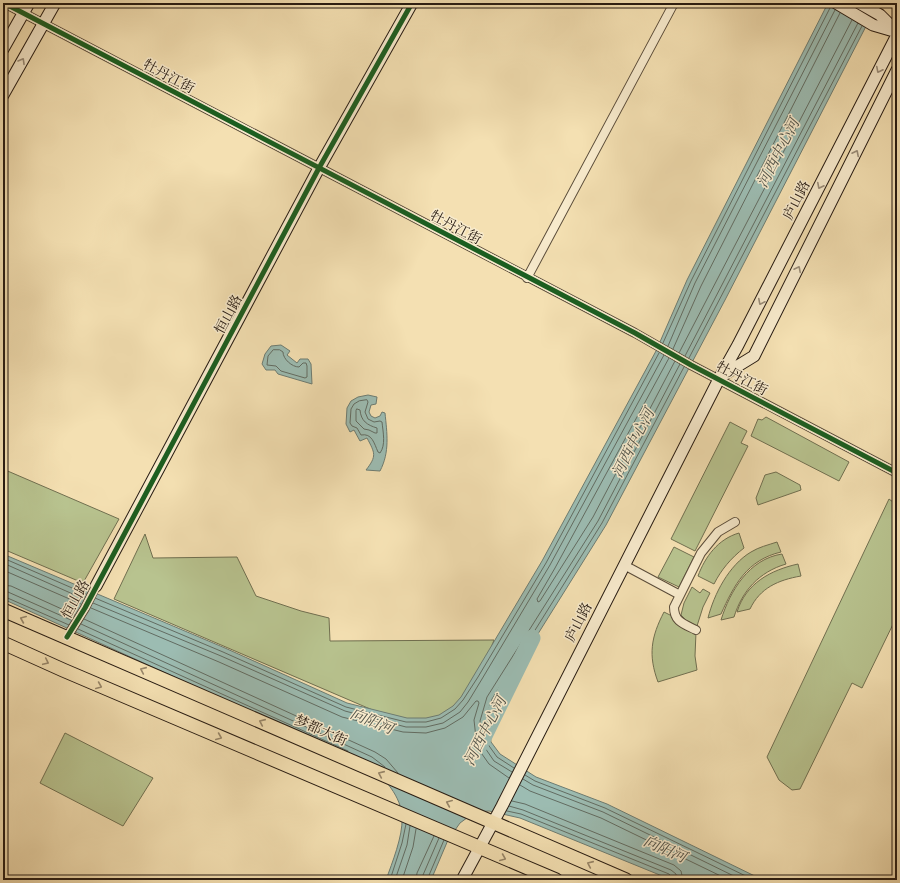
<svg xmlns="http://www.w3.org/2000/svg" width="900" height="883" viewBox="0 0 900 883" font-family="'IM FELL DW Pica','Noto Serif SC',serif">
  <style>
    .green { fill: #b8c38f; stroke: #706f50 }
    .water { fill: #9cbcb2; stroke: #6d7c72 }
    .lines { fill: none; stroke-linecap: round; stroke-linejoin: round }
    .shore { stroke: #626c62; stroke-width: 1 }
    .river { stroke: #9cbcb2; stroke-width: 17 }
    .street-casing { stroke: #5a4c3a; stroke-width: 10 }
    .secondary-casing { stroke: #271b12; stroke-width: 13 }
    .primary-casing { stroke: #271b12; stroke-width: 15 }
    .street { stroke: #f8ebcd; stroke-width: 8 }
    .secondary { stroke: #f8ebcd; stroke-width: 11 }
    .primary { stroke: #f4e0b2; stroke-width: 13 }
    .cycleway-casing { stroke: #f8ebcd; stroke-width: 8 }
    .cycleway { stroke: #1b5e20; stroke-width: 5 }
    .oneway { stroke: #9a8d79 }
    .oneway2 { stroke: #98876a }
    .labels { text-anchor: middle; stroke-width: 3; stroke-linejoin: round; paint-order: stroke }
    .street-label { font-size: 14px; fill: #271b12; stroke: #f8ebcd }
    .water-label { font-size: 15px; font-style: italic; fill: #50534a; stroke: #f8ebcd }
  </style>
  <rect width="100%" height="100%" fill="#f4e0b2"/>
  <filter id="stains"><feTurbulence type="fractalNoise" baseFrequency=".005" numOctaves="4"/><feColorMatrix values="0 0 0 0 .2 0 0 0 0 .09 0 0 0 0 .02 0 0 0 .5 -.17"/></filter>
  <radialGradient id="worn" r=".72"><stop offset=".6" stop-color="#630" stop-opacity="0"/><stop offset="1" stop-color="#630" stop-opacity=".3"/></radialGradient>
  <path class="green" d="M766,417l83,45 -10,19 -88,-45 7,-17 4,1z
    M730,422l17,9 -6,12 7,3 -53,105 -24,-12z
    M3,469l116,50 -36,64 -80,-34z
    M776,472l24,13 1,5 -43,15 -2,-7 9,-23z
    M889,499l8,6v111l-35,72 -10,-5 -52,106 -8,1 -13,-10 -12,-23z
    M739,533l5,15c-13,10 -23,22 -30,36l-16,-8c7,-19 20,-37 41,-43z
    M145,534l8,24 84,-1 19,39 45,15 28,7 1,23 164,-1 -32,85 -29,11 -319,-137z
    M777,542l4,10c-34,8 -47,33 -60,62l-13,4c6,-24 21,-53 43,-66 8,-5 17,-7 26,-10z
    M674,547l20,10 -15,30 -21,-10z
    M782,554l4,10c-27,8 -44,27 -52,53l-13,3c9,-29 28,-61 61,-66z
    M798,564l3,12c-23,4 -41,12 -51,33l-13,3c9,-29 34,-42 61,-48z
    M692,587l8,6 3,-4 7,4 -7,14 -6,19 -10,-5 -6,-6 3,-12z
    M664,612l8,4 24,16 -1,24 2,14 -39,12c-10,-27 -7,-45 6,-70z
    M65,733l88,45 -30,48 -83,-43z"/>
  <path class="water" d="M828,3h50l-153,297 -119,225 -110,176 -7,20 2,21 9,12 36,23 71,27 156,76h-91l-152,-62 -31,-7 -14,1 -15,11 -12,17 -17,40h-45c6,-17 17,-44 16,-62 0,-21 -18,-41 -34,-53l-365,-166v-45l222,94 122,55 60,15h19l13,-3 14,-9 8,-9 81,-136 114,-210 31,-71z
    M281,345l9,6 -3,4 10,8 3,-4h8l3,5 1,20 -34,-10 -3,-4h-9l-4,-6 3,-10 6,-8z
    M368,395l9,2 -1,7 -5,1 -2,7 2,4 4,2 5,-2 2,-4 3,1c2,20 5,39 -5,58l-14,-1c11,-14 9,-17 1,-32l-7,3 -6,-11 -4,2 -4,-8 1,-16 4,-7 7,-4z"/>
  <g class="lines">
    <path class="shore" d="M663,343l28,-62 140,-275
      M668,346l27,-63 140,-273
      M673,349l28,-63 139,-273
      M280,350l3,2c0,7 9,15 16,15l4,-4h3l1,3v11l-2,1 -24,-7 -5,-5 -9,-1 1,-9 5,-6z
      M679,353l173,-333
      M685,356l173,-333
      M669,358l-114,210 -18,31 1,3 2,-1 53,-84 82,-156
      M689,358l173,-332
      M367,400l1,2 -3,10 3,7 6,3 6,-1 2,1c1,10 4,23 -2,31l-2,-1c-4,-9 -6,-19 -17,-17l-4,-7 -5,-2 -2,-3 1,-14 3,-5 5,-3z
      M357,409l3,1c1,11 7,15 17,18v5h-2l-6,-3 -5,-1 -8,-8v-10z
      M3,558l83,36
      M3,563l81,36
      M3,570l78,34
      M3,585l8,1 64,29
      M3,591l5,1 63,28
      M3,596l66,29
      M95,598l128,54 123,55 60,15h20l15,-4 14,-9 8,-9 15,-23 68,-114 113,-210
      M93,603l128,53 124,55 61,16h20l17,-4 17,-11 8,-10 14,-23 68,-114 114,-210
      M91,608l128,54 123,55 61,15 23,1 19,-5 18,-11 13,-16h2l1,2 -5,17 3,27 12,17 20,14
      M84,619l291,133 11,7 12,14
      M81,624l291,133 13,10
      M78,629l270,122
      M514,768l-17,-11 -10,-14 -2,-22 7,-22 110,-176 82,-156
      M512,772l-18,-11 -11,-16 -3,-24 7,-24 111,-176 82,-157
      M525,775l10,6 70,27 149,72
      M523,779l10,6 70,27 139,68
      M520,785l10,6 71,27 128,62
      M512,801l13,3 149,61 7,6 2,9
      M509,806l14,4 148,60 5,4 1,6
      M507,811l14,3 148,60 3,3v3
      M390,880l12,-37 4,-19
      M395,880l12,-35 3,-19
      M402,880l11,-33 3,-18
      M416,880l1,-7 17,-37
      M422,880l1,-5 16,-37
      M427,880l17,-40"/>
    <path class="river" d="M479,746l53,-108"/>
    <defs>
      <path id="street" d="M4,3l631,330 56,32 206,108
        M527,278l147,-275
        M624,565l56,30
        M696,630c-12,-6 -22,-8 -22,-23l27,-54 17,-21 17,-10
        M67,637l18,-29 11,-22"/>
      <path id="secondary" d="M836,3l37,22 24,7
        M859,3l21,12 16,16
        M3,49l26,-46
        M3,95l52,-92
        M723,375l31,-19 143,-286
        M96,586l223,-418 93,-165
        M462,880l40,-74 217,-427 19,-34 159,-310"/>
      <path id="primary" d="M3,610l623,270
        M3,643l60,27 493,210"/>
    </defs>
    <use href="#street" class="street-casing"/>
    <use href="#secondary" class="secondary-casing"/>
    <use href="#primary" class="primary-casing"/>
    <use href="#street" class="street"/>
    <use href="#secondary" class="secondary"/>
    <use href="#primary" class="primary"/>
    <defs>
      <path id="cycleway" d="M4,3l631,330 56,32 206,108
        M67,637l18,-29 234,-440 93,-165"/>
    </defs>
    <use href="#cycleway" class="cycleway-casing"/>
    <use href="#cycleway" class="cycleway"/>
  </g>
  <defs><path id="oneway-chevron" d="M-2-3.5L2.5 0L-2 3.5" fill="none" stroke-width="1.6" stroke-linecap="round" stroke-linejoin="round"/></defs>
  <g class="oneway">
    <use href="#oneway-chevron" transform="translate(22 61) rotate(-60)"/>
    <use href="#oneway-chevron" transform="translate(879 70) rotate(117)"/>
    <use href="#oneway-chevron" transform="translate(856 153) rotate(-63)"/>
    <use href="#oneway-chevron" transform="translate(820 186) rotate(117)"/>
    <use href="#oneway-chevron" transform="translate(798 269) rotate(-63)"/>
    <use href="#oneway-chevron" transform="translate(761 302) rotate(117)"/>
  </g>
  <g class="oneway2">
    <use href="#oneway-chevron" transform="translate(23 619) rotate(-157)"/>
    <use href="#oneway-chevron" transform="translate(46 662) rotate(25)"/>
    <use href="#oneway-chevron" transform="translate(143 670) rotate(-156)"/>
    <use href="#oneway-chevron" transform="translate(99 686) rotate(23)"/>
    <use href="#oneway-chevron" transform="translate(262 722) rotate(-156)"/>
    <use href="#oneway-chevron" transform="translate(219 737) rotate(23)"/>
    <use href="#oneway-chevron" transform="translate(381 774) rotate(-156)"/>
    <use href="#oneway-chevron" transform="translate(449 803) rotate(-157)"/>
    <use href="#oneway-chevron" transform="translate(503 858) rotate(23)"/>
    <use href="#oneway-chevron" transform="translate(590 864) rotate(-156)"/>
  </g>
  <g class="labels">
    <g class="street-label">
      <text transform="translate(169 76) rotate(28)" y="5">牡丹江街</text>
      <text transform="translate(796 200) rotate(-63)" y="5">庐山路</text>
      <text transform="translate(456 227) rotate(28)" y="5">牡丹江街</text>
      <text transform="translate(228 314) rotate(-62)" y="5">恒山路</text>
      <text transform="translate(742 378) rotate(28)" y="5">牡丹江街</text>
      <text transform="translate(75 599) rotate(-61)" y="5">恒山路</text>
      <text transform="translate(578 622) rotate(-63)" y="5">庐山路</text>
      <text transform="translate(321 730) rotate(24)" y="5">梦都大街</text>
    </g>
    <g class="water-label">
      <text transform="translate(778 153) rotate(-63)" y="5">河西中心河</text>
      <text transform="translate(633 443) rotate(-63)" y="5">河西中心河</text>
      <text transform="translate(372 721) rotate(22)" y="5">向阳河</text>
      <text transform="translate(485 731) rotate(-63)" y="5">河西中心河</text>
      <text transform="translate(665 849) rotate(24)" y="5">向阳河</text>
    </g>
  </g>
  <rect width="900" height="883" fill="none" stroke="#f4e0b2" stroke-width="16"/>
  <rect x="4" y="4" width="892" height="875" fill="none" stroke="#271b12" stroke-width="2"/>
  <rect x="8" y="8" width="884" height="867" fill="none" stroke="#271b12"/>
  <rect width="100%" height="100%" filter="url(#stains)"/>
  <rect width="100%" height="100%" fill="url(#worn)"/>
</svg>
